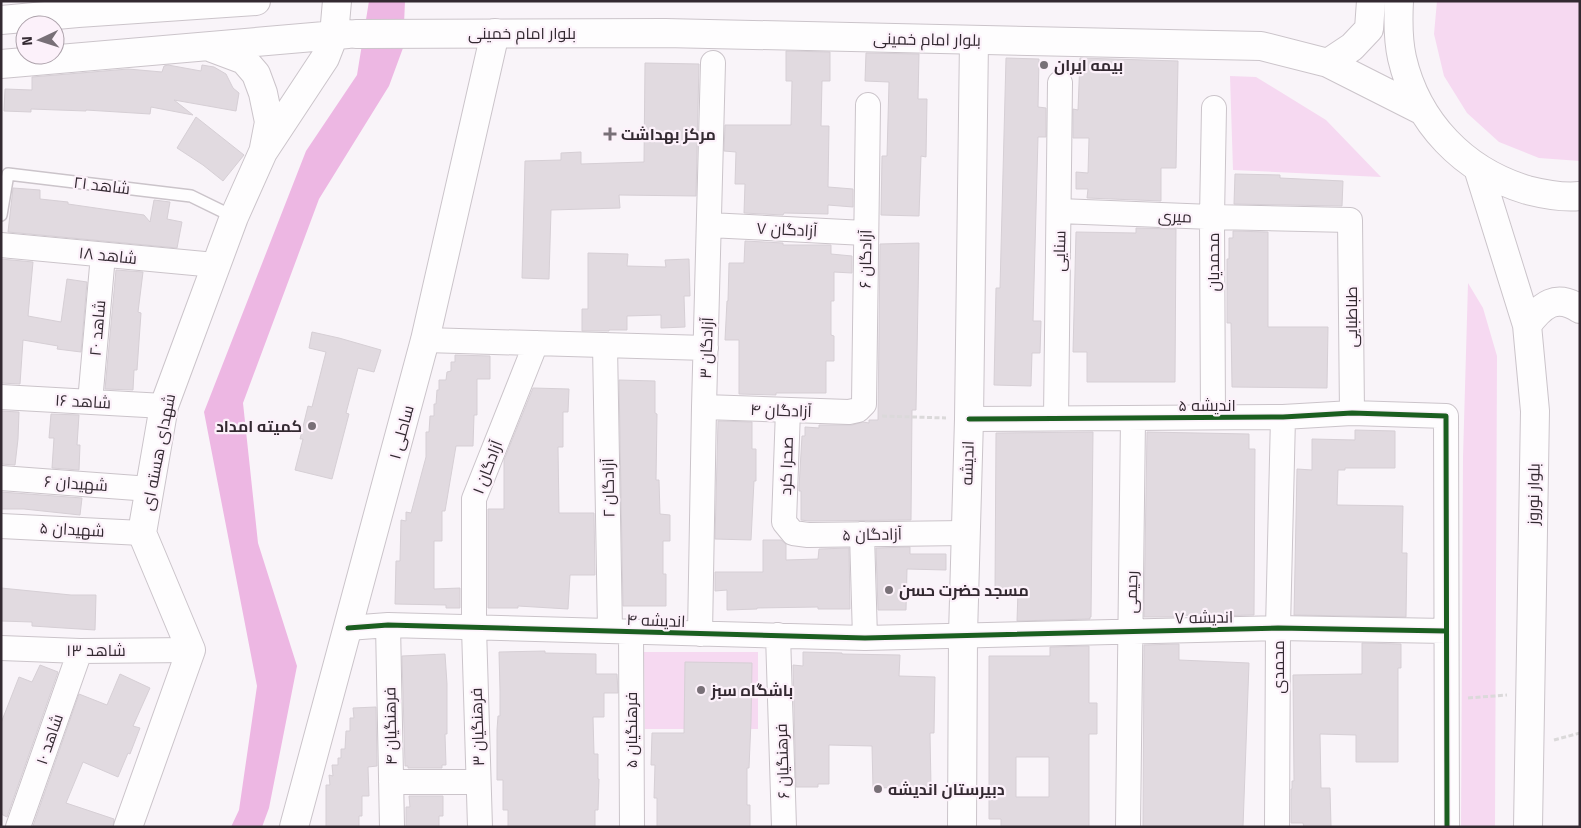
<svg xmlns="http://www.w3.org/2000/svg" width="1581" height="828" viewBox="0 0 1581 828" font-family="'Fira Sans',Cairo,sans-serif">
  <style>
    .green { fill: #f6d9f1 }
    .water { fill: #edb7e3 }
    .building { fill: #e1dae0; stroke: #d6cfd5; fill-rule: evenodd }
    .lines { fill: none; stroke-linecap: round; stroke-linejoin: round }
    .service-casing { stroke: #cbc4ca; stroke-width: 14 }
    .minor-casing { stroke: #cbc4ca; stroke-width: 26 }
    .tertiary-casing { stroke: #cbc4ca; stroke-width: 30 }
    .secondary-casing { stroke: #cbc4ca; stroke-width: 30 }
    .path { stroke: #dbd9da; stroke-width: 3; stroke-dasharray: 5 2.5; stroke-linecap: butt }
    .service { stroke: #fefdfe; stroke-width: 11 }
    .minor { stroke: #fefdfe; stroke-width: 24 }
    .tertiary { stroke: #fefdfe; stroke-width: 28 }
    .secondary { stroke: #fefdfe; stroke-width: 28 }
    .cycleway-casing { stroke: #fcf1fa; stroke-width: 8 }
    .cycleway { stroke: #1b5e20; stroke-width: 5 }
    .poi-dot { fill: #787077; stroke: #fcf1fa; stroke-width: 2 }
    .labels { text-anchor: middle; stroke-width: 4.5; stroke-linejoin: round; paint-order: stroke }
    .street-label { font-size: 16px; fill: #332931; stroke: #fcf1fa }
    .poi-label { font-size: 16px; font-weight: bold; fill: #332931; stroke: #fcf1fa; text-anchor: start }
  </style>
  <rect width="100%" height="100%" fill="#f9f4f9"/>
  <path class="green" d="M1437,1h143v160l-41,-3 -40,-16 -32,-29 -23,-37 -10,-42z
    M1230,76l26,1 70,43 55,57 -148,-7z
    M1468,283l15,25 14,48 -2,471h-34l2,-370z
    M644,652h114v77h-113z"/>
  <path class="water" d="M369,1h36l-2,47 -14,38 -70,113 -76,204 15,140 39,123 -28,142 -7,19h-31l8,-17 18,-124 -53,-274 102,-261 51,-76z"/>
  <path class="building" d="M786,51l44,1v29h-8l-1,45h8l-1,61 25,2v18l-25,-2v9l-44,-1 -1,2 -39,-2 1,-29h-10l1,-32 -12,-1 1,-26h66l1,-44h-6z
    M866,53l53,1 -1,45h9l-1,58 -5,-1 -2,60 -38,-1 1,-59h5l2,-74 -24,-1z
    M1006,58l33,1 -1,48 8,1v29h-8l-5,184h8l-1,32h-8l-1,33 -37,-1 2,-97h4z
    M1080,58l98,3 -2,107h-15v33l-74,-3 1,-9h-12v-17l12,1 1,-35h-16v-29l5,1z
    M645,63l54,1 -3,132 -77,-1 1,13 -69,2 -2,69 -27,-1 3,-117 36,-1v-7l20,-1v12l63,-2z
    M168,65l33,6 1,-6 12,2 12,7 7,14 6,5 -3,18 -62,-11 19,15 -42,-8 -1,7 -64,-4v1l-55,-2v3l-27,-1 1,-22 27,1v-13l96,-8 34,3 2,-6z
    M196,117l48,38 -21,26 -20,-16 -26,-17z
    M1235,174l45,1v3l63,3 -1,25 -108,-2z
    M13,188l27,2v9l28,3v2l76,11 6,7 4,-22 16,2 -3,17 15,3 -5,26 -169,-16z
    M1136,228l40,1 -1,153h-88v-30h-14l3,-120 60,1z
    M1233,231l35,1v95h60l-1,61 -95,-1 -1,-64h-4v-64h2v-21h4z
    M745,241l38,2v2h48v9l21,2v17l-18,-1v29h-3v34l3,1v25h-8v32h-50v2l-37,-1v-54h-14l2,-39h1l1,-38h15z
    M919,243l-3,167h-4l-1,110 -102,1 -8,-1v-29h-2v-4l3,-51h3v-9l14,1v-3h33l11,-3 6,1v-3h9l2,-176z
    M588,253l40,1 -1,12 39,1 -1,-7 24,-1 1,37h-6l1,31 -24,1v-13l-34,1v14h-18v1h-27v-22h6z
    M1,259l32,3 -5,54 33,6 6,-43 20,3 -6,70 -24,-3 1,-3 -35,-6 -3,44 -19,-1z
    M116,270l27,2 -5,40 3,1 -4,57h-3l-1,20 -28,-1z
    M312,332l27,6 42,12 -7,22 -16,-4 -12,45 3,1 -17,65 -37,-9 8,-31h-3l8,-33 4,1 14,-55 -17,-4z
    M455,355l35,1v23h-13v36h-3l-1,31h-17l-11,65h-3v30h-8v48l26,-1v20h-14v-3l-51,-1 1,-43h4l1,-41 5,1v-9l5,1 15,-56v-25h3l1,-16h4v-12h2l1,-14h2v-10h7l1,-8 4,-1v-9h4z
    M619,380l36,1v32l2,1 -1,66h3l1,34 10,1v26h-7v33h3v32h-43z
    M533,388l36,1 -1,23h-5v35h-5l1,66h35l1,62h-25l-2,34 -50,-3v2h-30v-99h16v-49z
    M1,411l18,1 -1,27 -3,26 -14,-1z
    M51,414l28,1 -2,30h3l-1,25 -27,-2 2,-30h-5z
    M718,421l34,1v27h4v32h-2l-3,59 -36,-1z
    M1355,430l40,1v37h-50v2h-7l-1,35 66,1 -1,47h5l-1,64 -112,-2 3,-146 15,1v-31l43,1z
    M1093,432l-2,185h-1v2l-73,2 1,-30h-23l1,-158z
    M1147,432l102,2v15h6l-1,166 -42,1 -33,-1v2h-35z
    M1,492l81,6 -2,17 -56,-6h-23z
    M763,540h18l5,4v16l32,-1 1,-10 30,-1 1,61h-32v-2l-61,1v1l-30,1v-20l-12,1v-19h48z
    M910,547v7h36v16l-39,-1 -1,41h-28l-2,-62z
    M1,588l70,7h25l-1,35 -63,-4v-4l-31,-1z
    M1362,643l39,1v24h-3v94h-42v-27l-36,-1 1,54h9l1,39h-27l-1,-4h-12v-34h1v-8h2l-1,-106 69,-1z
    M1179,644v16l70,3 -6,164h-100l1,-182z
    M1089,646v57h8v31h-8v93h-88v-8h-12v-163h61v-9zM1016,757h33v40h-33z
    M545,651v2l51,1v20h21l1,19h-14v24h-11l1,37h4v25h1l-1,31h-3v17h-87v-17h-5v-30h-6v-50l1,-14h2v-25l-1,-39z
    M803,652l39,1v1l58,1 -1,21 36,1 -1,56h-4l1,54 -58,1 -1,-42 -43,-1v39h-11v3h-22l-3,-122 10,1z
    M445,654l2,30v50h-2l1,31h-4v3h-34v-2h-3l-3,-110z
    M685,662l67,1 -1,58 -2,47h-2v37h3v22h-93v-29h-3l1,-33h-4l1,-32h32z
    M40,665l18,7 -51,145 -6,-3v-91l18,-46 13,5z
    M120,674l30,14 -17,38 7,2 -10,26 -2,-1 -10,24 -35,-15 -17,41 48,16 -1,8 -80,-1 46,-132 28,11z
    M376,707l1,59 -9,1 1,29h-7v20h-3v11h-33v-42h4l-1,-10 4,1 -1,-11h6v-7h3v-9h4l1,-18h4v-13h4l-1,-10z
    M409,796h34v20h-4v11h-33v-20h4z"/>
  <g class="lines">
    <defs>
      <path id="service" d="M1,215l7,-41 183,22 43,21"/>
      <path id="minor" d="M1059,211l153,6 138,3 2,193
        M709,225l156,8
        M1,245l214,20
        M425,340l281,8
        M605,345l5,285
        M1,397l163,9
        M90,402l13,-147
        M704,407l145,5 9,-2 6,-6 4,-299
        M788,410l-4,112 9,11 15,2 157,-2
        M1213,417l-1,-200 2,-109
        M1056,418l4,-335
        M969,419l314,-2 69,-4 94,3 1,411
        M1,478l149,11
        M1,526l141,7
        M862,534l3,104
        M388,625l4,202
        M348,628l40,-3 477,13 413,-10 168,3
        M631,632l1,195
        M700,634l4,-227 9,-344
        M778,635l6,192
        M1,648l79,3 111,-1
        M391,782h87
        M18,827l62,-176
        M480,827l-6,-199v-129l62,-156
        M1128,827l5,-409
        M1277,827l1,-199 5,-211"/>
      <path id="tertiary" d="M1,20l77,-7 178,-12
        M212,48l32,12 12,14 7,19 6,29 -5,26
        M1,64l347,-30
        M128,827l63,-177 -49,-117 22,-127 70,-189 29,-65 62,-94 9,-23 3,-34
        M294,827l131,-487 70,-307
        M962,827l1,-192 6,-216 5,-379"/>
      <path id="secondary" d="M1399,1c-1,19 -1,39 3,57 15,65 62,113 125,132 16,4 36,8 53,6
        M356,34l309,-1 596,13 67,17 95,48
        M1328,63l24,-16 17,-18 2,-28
        M1478,168l49,157 8,86 -7,416
        M1527,325c15,-20 29,-32 53,-16"/>
    </defs>
    <use href="#service" class="service-casing"/>
    <use href="#minor" class="minor-casing"/>
    <use href="#tertiary" class="tertiary-casing"/>
    <use href="#secondary" class="secondary-casing"/>
    <path class="path" d="M882,416l64,2
      M1468,698l39,-3
      M1554,740l26,-7"/>
    <use href="#service" class="service"/>
    <use href="#minor" class="minor"/>
    <use href="#tertiary" class="tertiary"/>
    <use href="#secondary" class="secondary"/>
    <defs>
      <path id="cycleway" d="M969,419l314,-2 69,-4 94,3 1,411
        M348,628l40,-3 477,13 413,-10 168,3"/>
    </defs>
    <use href="#cycleway" class="cycleway-casing"/>
    <use href="#cycleway" class="cycleway"/>
  </g>
  <g class="poi-dot">
    <circle cx="1044" cy="65" r="5"/>
    <path d="M607.5 126.5h5v5h5v5h-5v5h-5v-5h-5v-5h5z"/>
    <circle cx="312" cy="426" r="5"/>
    <circle cx="889" cy="590" r="5"/>
    <circle cx="701" cy="690" r="5"/>
    <circle cx="878" cy="789" r="5"/>
  </g>
  <g class="labels">
    <g class="street-label">
      <text x="522" y="39">بلوار امام خمینی</text>
      <text transform="translate(927 39) rotate(1)" y="6">بلوار امام خمینی</text>
      <text transform="translate(102 185) rotate(7)" y="6">شاهد ۲۱</text>
      <text transform="translate(1175 216) rotate(2)" y="6">میری</text>
      <text transform="translate(787 229) rotate(3)" y="6">آزادگان ۷</text>
      <text transform="translate(1059 251) rotate(-89)" y="6">سنایی</text>
      <text transform="translate(108 255) rotate(6)" y="6">شاهد ۱۸</text>
      <text transform="translate(865 259) rotate(-89)" y="6">آزادگان ۶</text>
      <text transform="translate(1213 262) rotate(-90)" y="6">محمدیان</text>
      <text transform="translate(1351 317) rotate(-90)" y="6">طباطبایی</text>
      <text transform="translate(97 328) rotate(-85)" y="6">شاهد ۲۰</text>
      <text transform="translate(706 348) rotate(-88)" y="6">آزادگان ۳</text>
      <text transform="translate(83 401) rotate(3)" y="6">شاهد ۱۶</text>
      <text x="1207" y="411">اندیشه ۵</text>
      <text transform="translate(781 410) rotate(2)" y="6">آزادگان ۴</text>
      <text transform="translate(401 432) rotate(-75)" y="6">ساحلی ۱</text>
      <text transform="translate(158 452) rotate(-79)" y="6">شهدای هسته ای</text>
      <text transform="translate(967 463) rotate(-88)" y="6">اندیشه</text>
      <text transform="translate(786 466) rotate(-88)" y="6">صحرا کرد</text>
      <text transform="translate(487 467) rotate(-69)" y="6">آزادگان ۱</text>
      <text transform="translate(76 483) rotate(4)" y="6">شهیدان ۶</text>
      <text transform="translate(608 488) rotate(-91)" y="6">آزادگان ۲</text>
      <text transform="translate(1533 494) rotate(-89)" y="6">بلوار نوروز</text>
      <text transform="translate(72 529) rotate(3)" y="6">شهیدان ۵</text>
      <text transform="translate(872 534) rotate(-1)" y="6">آزادگان ۵</text>
      <text transform="translate(1131 592) rotate(-89)" y="6">رحیمی</text>
      <text transform="translate(1204 617) rotate(-1)" y="6">اندیشه ۷</text>
      <text transform="translate(656 620) rotate(2)" y="6">اندیشه ۴</text>
      <text x="96" y="656">شاهد ۱۳</text>
      <text transform="translate(1278 667) rotate(-90)" y="6">محمدی</text>
      <text transform="translate(390 726) rotate(-91)" y="6">فرهنگیان ۴</text>
      <text transform="translate(477 727) rotate(-92)" y="6">فرهنگیان ۳</text>
      <text transform="translate(631 730) rotate(-90)" y="6">فرهنگیان ۵</text>
      <text transform="translate(49 739) rotate(-71)" y="6">شاهد ۱۰</text>
      <text transform="translate(782 761) rotate(-92)" y="6">فرهنگیان ۶</text>
    </g>
    <g class="poi-label">
      <text x="1054" y="71">بیمه ایران</text>
      <text x="621" y="140">مرکز بهداشت</text>
      <text x="302" y="432" text-anchor="end">کمیته امداد</text>
      <text x="899" y="596">مسجد حضرت حسن</text>
      <text x="711" y="696">باشگاه سبز</text>
      <text x="888" y="795">دبیرستان اندیشه</text>
    </g>
  </g>
  <rect width="1581" height="828" fill="none" stroke="#332931" stroke-width="5"/>
  <g transform="translate(40 40) rotate(266)"><circle r="24" fill="#fcf1fa" stroke="#aca1aa"/>
  <path d="M0-4L9 19L0 12L-9 19Z" fill="#787077"/>
  <text y="-8" font-size="14" font-weight="bold" text-anchor="middle" fill="#332931">N</text>
  </g>
</svg>
